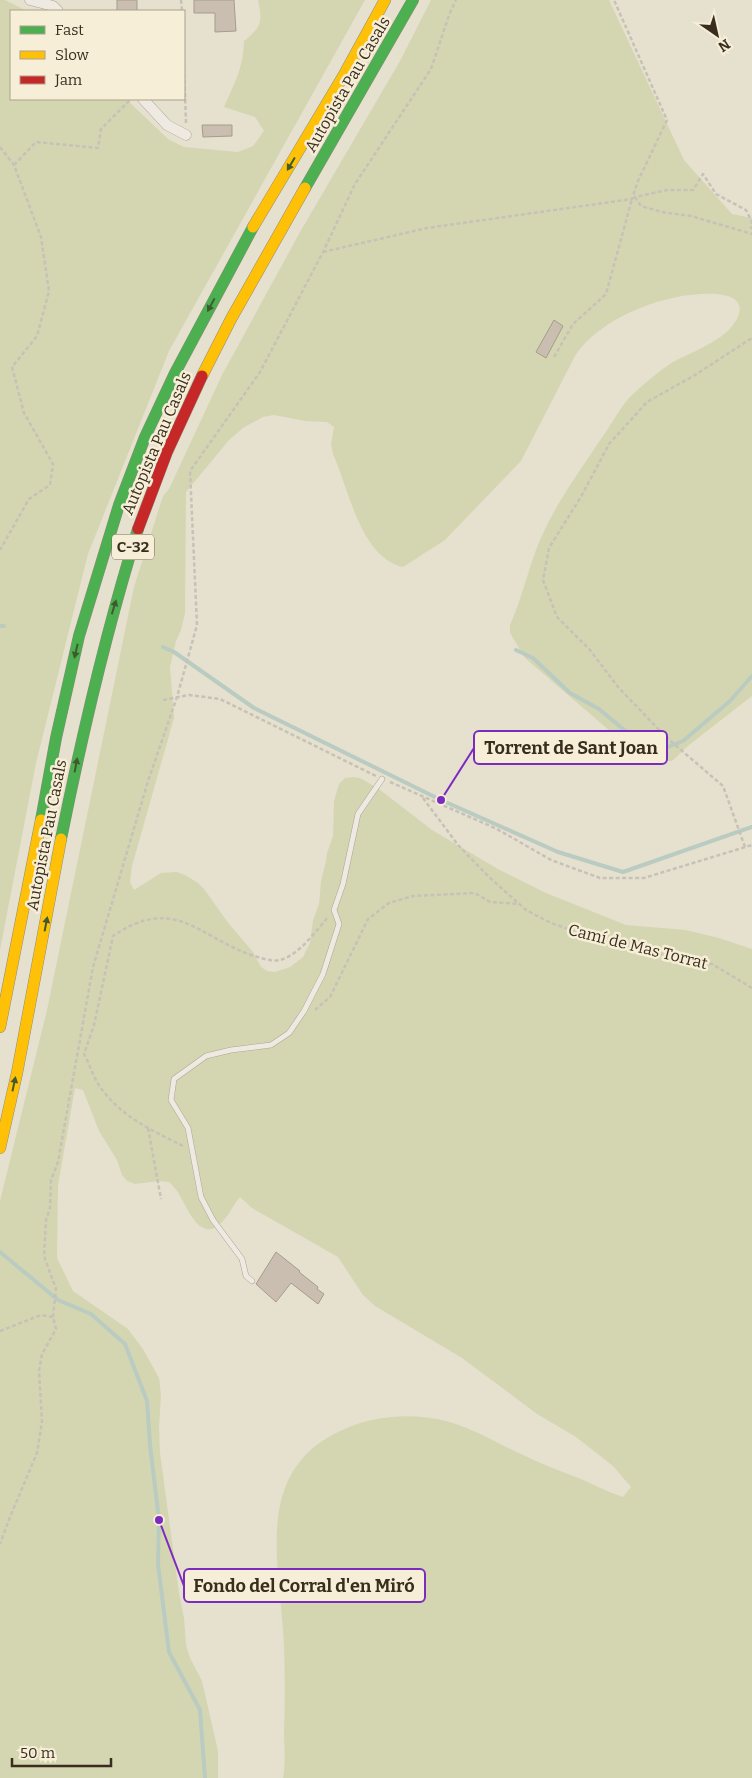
<svg xmlns="http://www.w3.org/2000/svg" width="752" height="1778" viewBox="0 0 752 1778" font-family="Bitter,serif">
  <style>
    .green { fill: #d4d6b2 }
    .lines { fill: none; stroke-linecap: round; stroke-linejoin: round }
    .stream { stroke: #bacbc1; stroke-width: 4 }
    .building { fill: #cabeb0; stroke: #a69b8e }
    .lane-casing { stroke: #aba597; stroke-width: 6 }
    .street-casing { stroke: #aba597; stroke-width: 11 }
    .fast-casing { stroke: #918a7f; stroke-width: 12 }
    .slow-casing { stroke: #918a7f; stroke-width: 12 }
    .jam-casing { stroke: #918a7f; stroke-width: 12 }
    .path { stroke: #c7c1b7; stroke-width: 2.5; stroke-dasharray: 4 2.5; stroke-linecap: butt }
    .lane { stroke: #eeeae1; stroke-width: 5 }
    .street { stroke: #eeeae1; stroke-width: 10 }
    .fast { stroke: #4caf50; stroke-width: 11 }
    .slow { stroke: #ffc107; stroke-width: 11 }
    .jam { stroke: #c62828; stroke-width: 11 }
    .oneway { fill: #405a30 }
    .labels { text-anchor: middle; stroke-width: 5; stroke-linejoin: round; paint-order: stroke }
    .shield { fill: #f6eed6; stroke: #726756; stroke-width: 1 }
    .shield-label { font-size: 15px; font-weight: bold; fill: #3a2d1f }
    .street-label { font-size: 16px; fill: #3a2d1f; stroke: #f6eed6 }
    .leader { fill: none; stroke: #7b2cbf; stroke-width: 2 }
    .callout-dot { fill: #7b2cbf; stroke: #f6eed6; stroke-width: 2 }
    .callout { fill: #f6eed6; stroke: #7b2cbf; stroke-width: 2 }
    .callout-label { font-size: 18px; text-anchor: middle; font-weight: bold; fill: #3a2d1f }
  </style>
  <rect width="100%" height="100%" fill="#e6e0cf"/>
  <path class="green" d="M0,0h5l22,11h-16v88h115l42,40 16,8 54,5 15,-6 11,-15 -9,-14 -31,-10c11,-25 19,-38 20,-66 17,-14 19,-18 14,-41h107l-196,351 -81,203 -52,209 -36,187z
    M431,0h178l75,160 48,54 20,4v478l-63,49 -17,16 -18,1 -23,-13 -106,-91 -15,-25v-8c14,-31 20,-66 35,-96 16,-33 38,-63 58,-93 9,-12 16,-27 26,-38 10,-10 31,-28 44,-36 20,-11 58,-23 66,-48 6,-21 -26,-21 -39,-20 -42,2 -102,26 -125,62l-54,105 -76,79 -42,27c-43,-10 -54,-78 -70,-113l-2,-9 3,-18 -7,-5 -22,-1 -31,-6 -11,2 -20,11 -14,12 -43,52 -1,121 -4,17 -5,11 -6,26 4,51 -42,148 -2,16 4,8 27,-17 16,-1 8,3 13,8 6,6 25,35 24,28 8,15 6,4 8,1 15,-5 13,-10 7,-14 3,-23 6,-16 2,-23 5,-20 1,-8 6,-17 1,-35 5,-17 6,-6 8,-1 7,1 19,11 53,41 66,39 48,24 80,32 60,5 33,8 33,11v829h-469c3,-14 1,-31 1,-45 1,-29 1,-58 0,-87 -3,-81 -35,-178 63,-218 30,-13 67,-15 99,-7 26,7 49,21 73,32 20,10 41,18 62,26 14,6 27,13 42,18l8,-10 -18,-21 -37,-29 -39,-23 -75,-56 -87,-52 -12,-11 -25,-38 -86,-49 -12,-11c-7,8 -12,21 -21,28 -20,16 -32,-18 -40,-31 -3,-5 -6,-8 -10,-12l-10,-1 -24,3 -8,-3 -5,-6 -5,-15 -18,-29 -16,-41 -8,-2 -17,97 -1,73 16,33 55,38 15,20 16,29 2,17 -2,33 1,25 19,140 5,25 2,27 4,13 12,23 16,70v27h-218v-577l47,-191 87,-423 29,-91 6,-7 53,-114 78,-143 100,-171z"/>
  <g class="lines">
    <path class="stream" d="M0,626h4
      M163,647l11,5 80,56 187,92 117,52 65,20 129,-45
      M516,650l17,8 37,35 29,16 53,44 31,-12 47,-40 22,-25
      M0,1252l58,48 33,14 34,30 22,57 3,44 9,75 -1,44 11,88 31,58 5,68"/>
  </g>
  <path class="building" d="M117,0h20v11h-20z
    M194,0h40l2,31 -21,1v-19h-21z
    M202,125h30v11l-29,1z
    M554,320l9,6 -17,32 -10,-6z
    M276,1252l24,19 -1,1 19,15 -1,2 7,5 -6,10 -27,-21 -15,19 -20,-18z"/>
  <g class="lines">
    <defs>
      <path id="lane" d="M252,1281l-6,-5 -4,-17 -29,-39 -12,-23 -13,-69 -17,-28 3,-21 32,-23 25,-6 40,-5 18,-12 15,-22 19,-37 16,-50 -5,-14 9,-26 15,-70 24,-35"/>
      <path id="street" d="M30,0l23,6 5,5
        M143,99l24,26 19,10"/>
      <path id="fast" d="M305,188l108,-188
        M41,820l15,-82 23,-102 40,-131 26,-68 30,-64 78,-146
        M61,839c21,-104 45,-208 77,-310"/>
      <path id="slow" d="M253,227l92,-154 40,-73
        M202,376l29,-57 74,-131
        M0,1027l41,-207
        M0,1148l17,-75 44,-234"/>
      <path id="jam" d="M138,529l29,-77 35,-76"/>
    </defs>
    <use href="#lane" class="lane-casing"/>
    <use href="#street" class="street-casing"/>
    <use href="#fast" class="fast-casing"/>
    <use href="#slow" class="slow-casing"/>
    <use href="#jam" class="jam-casing"/>
    <path class="path" d="M181,0l1,11
      M184,67l2,56
      M0,147l14,18 27,72 8,54 -12,45 -25,31 12,46 29,51 -3,21 -21,14 -29,51
      M14,165l22,-23 62,6 3,-19 30,-30
      M635,197l6,9 21,6 29,4 61,18
      M323,252l104,-24 205,-29 6,-18 29,-61 -53,-120
      M554,357l19,-33 33,-30 26,-95 3,-2 32,-7h26l10,-16 13,20 30,16 6,12 -1,5 1,2
      M163,700l26,-5 31,4 156,77
      M390,782l107,47 54,31 49,18h44l108,-33
      M423,798l35,47 31,32 37,33 25,13 44,15 58,15 59,11 40,24
      M745,847l-22,-61 -56,-48 -49,-51 -28,-37 -33,-33 -14,-37 6,-32 33,-53 27,-51 38,-42 48,-27 57,-37
      M315,1010l15,-13 38,-78 21,-16 24,-7 62,-3 15,9 29,2
      M148,1128l13,71
      M183,1146c-32,-16 -67,-32 -86,-64 -5,-9 -8,-19 -13,-28l10,-29 19,-89c62,-42 85,1 141,20 7,2 18,6 26,4 19,-5 36,-29 48,-43
      M53,1317l3,-28 -12,-33 2,-36 4,-12 1,-28 7,-18 35,-195 55,-186 29,-84 20,-72 -7,-154 70,-99 63,-120 32,-68 76,-115 18,-54 7,-15
      M0,1331l41,-16 12,2 3,12 -14,25 -3,17 3,51 -5,31 -27,64 -10,27"/>
    <use href="#lane" class="lane"/>
    <use href="#street" class="street"/>
    <use href="#fast" class="fast"/>
    <use href="#slow" class="slow"/>
    <use href="#jam" class="jam"/>
  </g>
  <defs><path id="oneway-solid" d="M-6-.8H1V-3.2L6.5 0L1 3.2V.8H-6Z" transform="scale(1.25)"/></defs>
  <g class="oneway">
    <use href="#oneway-solid" transform="translate(291 164) rotate(121)"/>
    <use href="#oneway-solid" transform="translate(211 305) rotate(118)"/>
    <use href="#oneway-solid" transform="translate(114 607) rotate(-73)"/>
    <use href="#oneway-solid" transform="translate(76 651) rotate(103)"/>
    <use href="#oneway-solid" transform="translate(76 765) rotate(-79)"/>
    <use href="#oneway-solid" transform="translate(46 924) rotate(-79)"/>
    <use href="#oneway-solid" transform="translate(14 1084) rotate(-78)"/>
  </g>
  <g class="labels">
    <rect class="shield" x="112" y="534.5" width="42" height="25" rx="4"/>
    <g class="shield-label">
      <text x="133" y="552">C-32</text>
    </g>
    <g class="street-label">
      <text transform="translate(347 84) rotate(-60)" y="6">Autopista Pau Casals</text>
      <text transform="translate(156 443) rotate(-67)" y="6">Autopista Pau Casals</text>
      <text transform="translate(46 835) rotate(-79)" y="6">Autopista Pau Casals</text>
      <text transform="translate(638 946) rotate(14)" y="6">Camí de Mas Torrat</text>
    </g>
  </g>
  <path class="leader" d="M441 800L474 748M159 1520L184 1586"/>
  <g class="callout-dot">
    <circle cx="441" cy="800" r="5"/>
    <circle cx="159" cy="1520" r="5"/>
  </g>
  <g class="callout">
    <rect x="474" y="731" width="193" height="33" rx="5"/>
    <rect x="184" y="1569" width="241" height="33" rx="5"/>
  </g>
  <g class="callout-label">
    <text x="571" y="754">Torrent de Sant Joan</text>
    <text x="304" y="1592">Fondo del Corral d'en Miró</text>
  </g>
  <rect x="10" y="10" width="175" height="90" fill="#f6eed6" stroke="#aba18d"/>
  <rect x="20" y="26" width="25" height="8" fill="#4caf50" stroke="#aba18d"/>
  <text x="55" y="35" font-size="15" fill="#3a2d1f">Fast</text>
  <rect x="20" y="51" width="25" height="8" fill="#ffc107" stroke="#aba18d"/>
  <text x="55" y="60" font-size="15" fill="#3a2d1f">Slow</text>
  <rect x="20" y="76" width="25" height="8" fill="#c62828" stroke="#aba18d"/>
  <text x="55" y="85" font-size="15" fill="#3a2d1f">Jam</text>
  <g transform="translate(717 35) rotate(146)" stroke="#f6eed6" stroke-width="4" paint-order="stroke">
  <path d="M0-4L9 19L0 12L-9 19Z" fill="#3a2d1f"/>
  <text y="-8" font-size="14" font-weight="bold" text-anchor="middle" fill="#3a2d1f">N</text>
  </g>
  <path d="M12 1758v8h99v-8" fill="none" stroke="#3a2d1f" stroke-width="2.5"/>
  <text x="20" y="1758" font-size="15" fill="#3a2d1f" stroke="#f6eed6" stroke-width="4" paint-order="stroke">50 m</text>
</svg>
